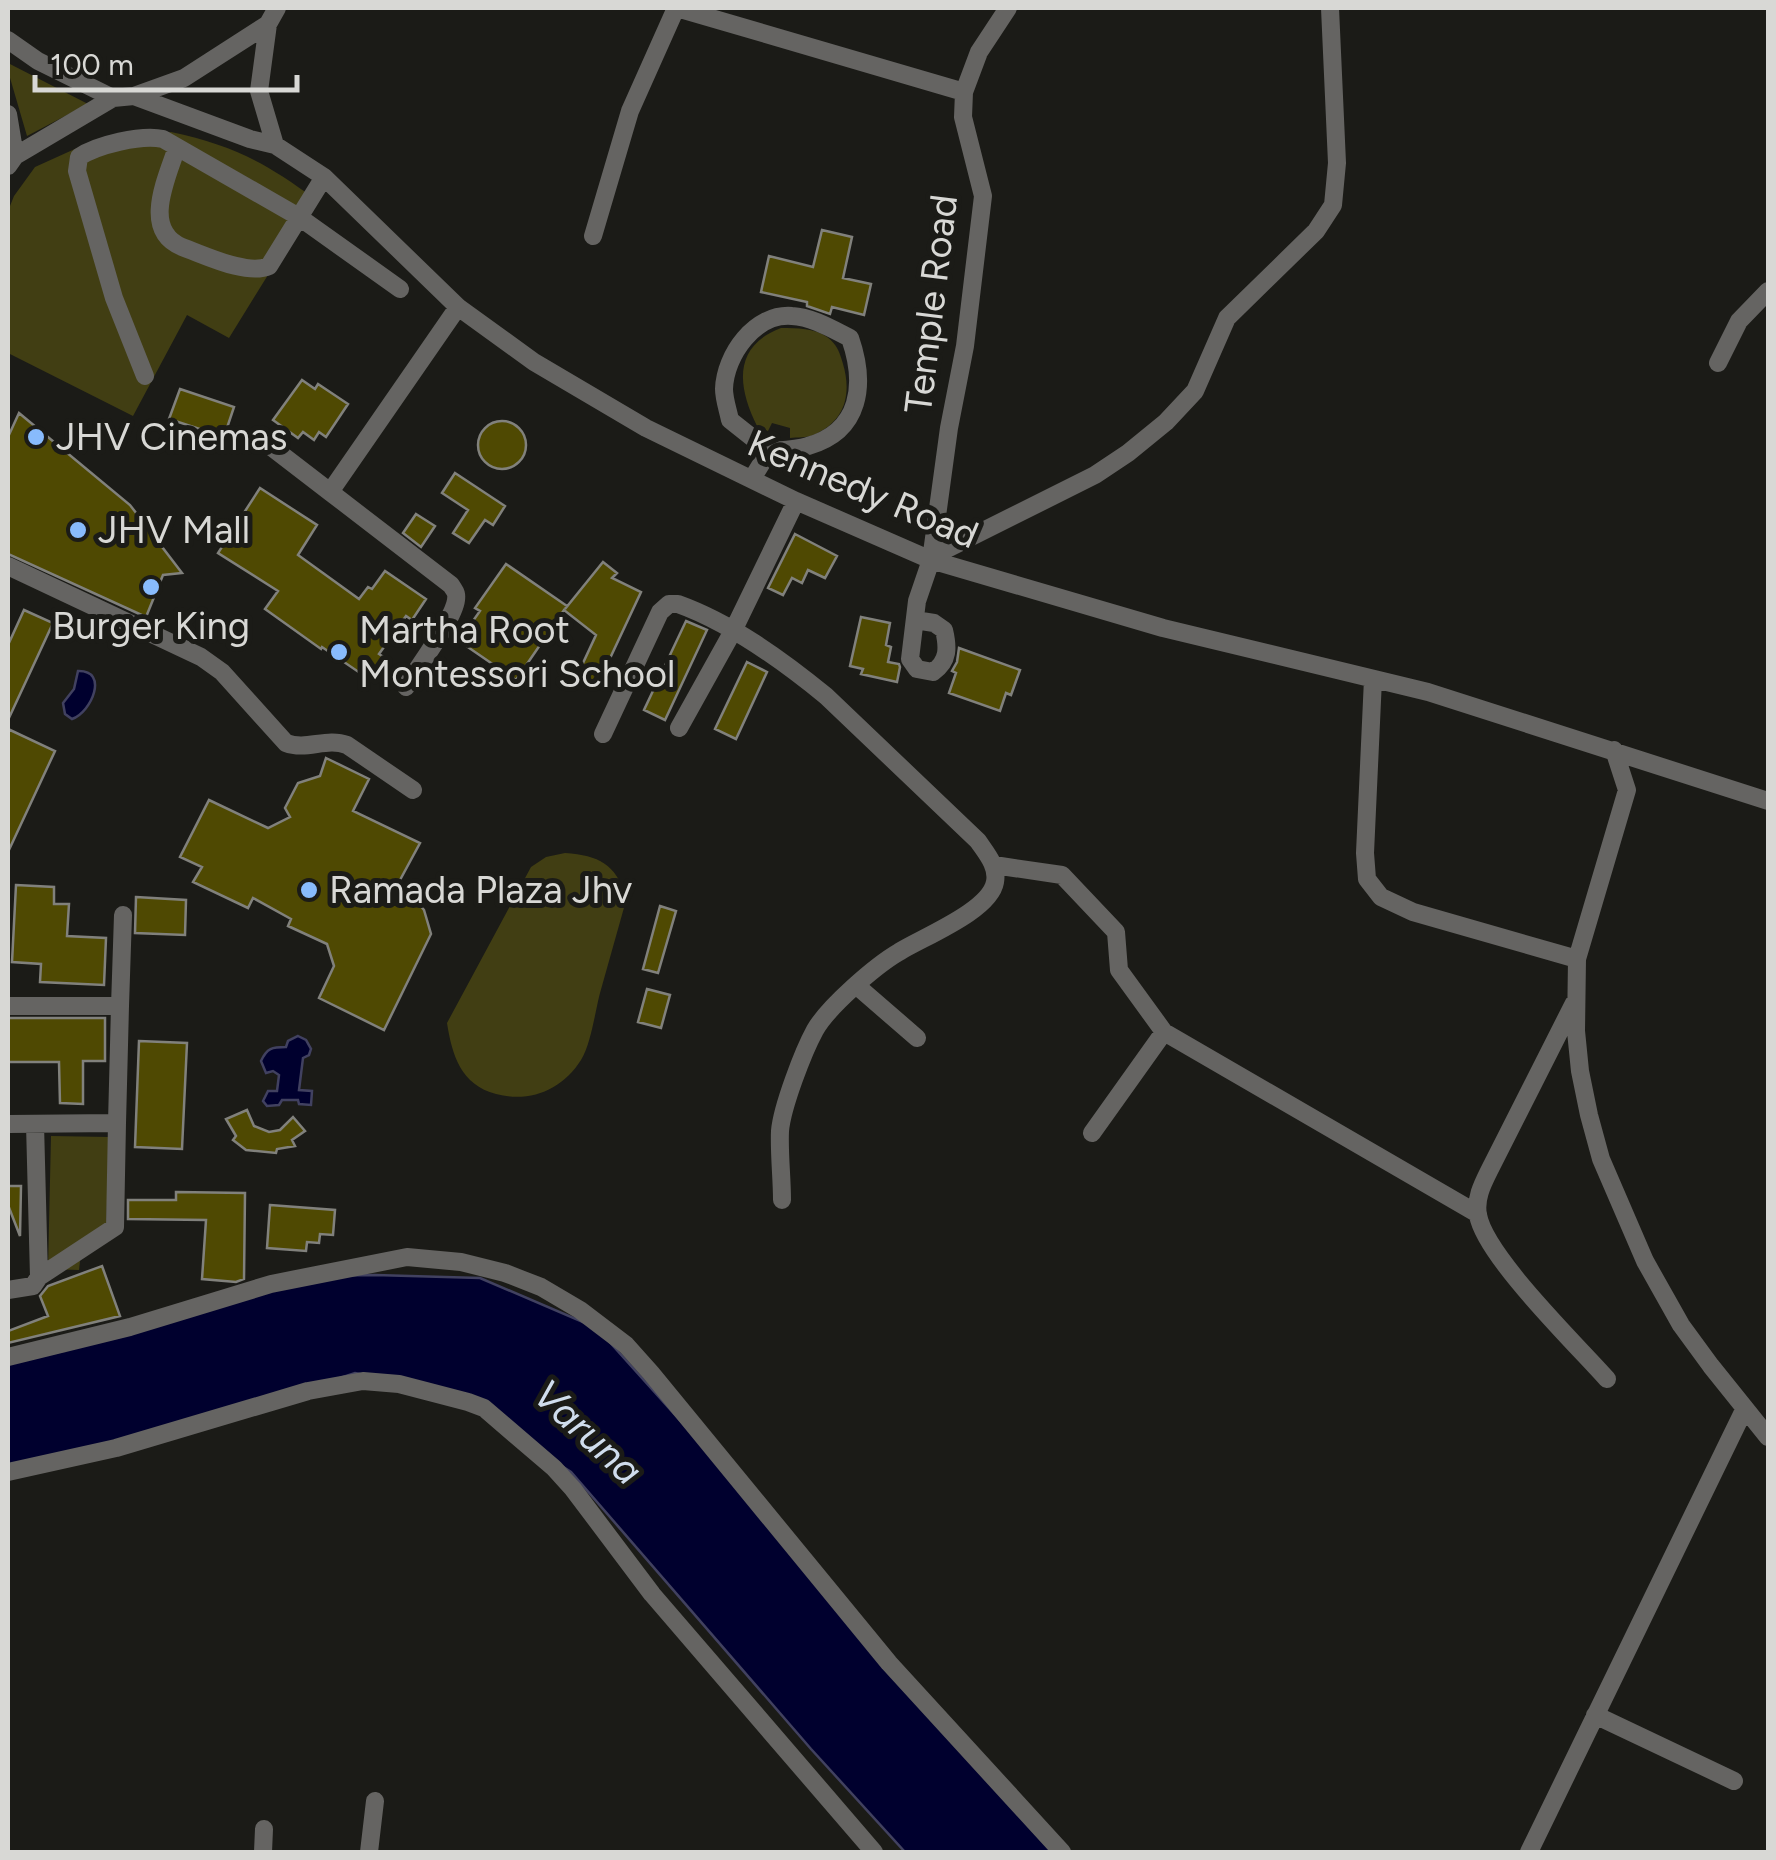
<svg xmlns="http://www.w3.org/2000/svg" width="1776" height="1860" viewBox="0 0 1776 1860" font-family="Figtree,sans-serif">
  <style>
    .green { fill: #413e13 }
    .water { fill: #00002e; stroke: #414160; stroke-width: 2.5 }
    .building { fill: #4f4902; stroke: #81817c; stroke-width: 2.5 }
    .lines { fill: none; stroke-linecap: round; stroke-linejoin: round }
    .minor { stroke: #656462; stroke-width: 18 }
    .poi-dot { fill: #88bbfc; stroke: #1b1b17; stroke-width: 4 }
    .labels { text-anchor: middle; stroke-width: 10; stroke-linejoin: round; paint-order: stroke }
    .street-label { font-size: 38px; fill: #d8d8d5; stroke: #1b1b17 }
    .poi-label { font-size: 38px; fill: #d8d8d5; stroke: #1b1b17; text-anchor: start }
    .water-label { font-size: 40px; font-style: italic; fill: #d0dded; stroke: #1b1b17 }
  </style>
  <rect width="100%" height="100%" fill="#1b1b17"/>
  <path class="green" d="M8,63l80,41 -61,32 -19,-65z
    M171,132c61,13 94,30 144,67l-86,139 -42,-23 -54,101 -125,-63v-142l6,-15 21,-29 53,-24z
    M781,328c16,0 33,0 46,9 10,7 13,16 16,27 9,30 2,58 -30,71 -6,3 -16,2 -23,3v-10l-18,-5 -4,8 -11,-5c-20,-40 -24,-80 24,-98z
    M565,853c35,3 49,10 62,44 -9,32 -18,64 -27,96 -5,19 -9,51 -19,67 -19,30 -51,43 -85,34 -35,-9 -44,-39 -49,-71l84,-156 15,-10z
    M51,1136l58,1 -3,97 -25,19 -2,17 -31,-1z"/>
  <path class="water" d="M78,671c31,-1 14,41 -6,48l-7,-5 -2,-11 11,-14z
    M298,1036l8,4 5,9 -2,6 -6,3 -4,32 13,1 -1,14 -12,-1 -1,-4h-16l-3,5 -12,1 -4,-5 5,-10h9l2,-16 -6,-4 -7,2 -5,-12c6,-13 11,-14 25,-14l2,-6z
    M375,1275l105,3 117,50 471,524h-163l-94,-103 -240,-277 -130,-84 -86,-15 -137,45 -210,61v-120l277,-83z"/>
  <path class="building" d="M822,230l30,7 -9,41 28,6 -7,31 -32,-8 -2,7 -23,-8v-4l-46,-10 8,-36 44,11z
    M302,380l13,9 3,-5 30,20 -22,33 -7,-5 -5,8 -11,-8 -5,6 -25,-18z
    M180,389l54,18 -10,30 -55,-18z
    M19,413l111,92 52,68 -19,2 -17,42 -138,-63v-117z
    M478 445a24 24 0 1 1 48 0a24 24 0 1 1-48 0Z
    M455,473l50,33 -12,19 -8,-5 -16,23 -16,-10 15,-23 -26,-17z
    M260,488l57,37 -19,30 61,44 9,-12 4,2 13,-18 41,28 -14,21 -6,-4 -27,38 6,4 -13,18 -6,-4 -3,3 -41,-28 -1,2 -56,-40 13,-18 -60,-38z
    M416,514l19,12 -14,21 -18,-14z
    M795,534l42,22 -12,22 -17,-8 -6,13 -10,-5 -9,17 -15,-7z
    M603,562l14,11 -5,5 29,14 -44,94 -20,-10 19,-41 -32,-25 -48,70 -57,-39 21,-30 -5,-3 31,-44 61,42 -2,3z
    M24,610l29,13 -45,97v-75z
    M861,617l29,6 -4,22 5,2 -3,15 11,2 1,3 -3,15 -36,-8 2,-5 -13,-3z
    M686,621l21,9 -42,90 -21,-10z
    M959,648l61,22 -9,25 -5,-2 -6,18 -51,-18 7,-20 -4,-2 5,-9z
    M747,662l20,10 -31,67 -21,-10z
    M8,729l47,22 -47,101z
    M326,758l43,21 -16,32 67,32 -20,37 24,30 7,24 -47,96 -65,-32 15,-32 -7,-22 -39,-18 3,-7 -38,-21 -5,10 -55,-26 9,-15 -22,-10 29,-57 59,28 22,-11 -5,-9 13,-25 22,-7z
    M16,885l38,2v17h15l-2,32 39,2 -2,47 -64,-3 1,-18 -29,-2z
    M136,897l50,3 -1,35 -50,-2z
    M660,906l16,5 -18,62 -15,-4z
    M647,989l23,6 -9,33 -23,-6z
    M8,1018h97v43h-22v43l-23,-1 -1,-41h-51z
    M139,1041l48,2 -5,106 -47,-2z
    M247,1110l7,16 15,6 11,-2 13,-13 12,14 -13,9 3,6 -18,3 -1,4 -30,-3 -13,-10 3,-4 -10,-17z
    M8,1186h13l-1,50 -12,-31z
    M176,1192l69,1 -1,86 -8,3 -34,-3 4,-59 -78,-1v-19h48z
    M270,1205l65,5 -2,25 -13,-1 -1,9 -12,-1 -1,9 -39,-3z
    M102,1266l18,50 -112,27v-12l40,-15 -8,-20 8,-10z"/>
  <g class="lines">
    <path class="minor" d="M677,8l287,84
      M268,24l-9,67 16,54
      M8,40l30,21 75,37
      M134,96l116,43 25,6 49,32 134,130 76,55 112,66 150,73 135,59 232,68 265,64 340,109
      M8,114l7,42
      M177,147c-10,31 -36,83 5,100 23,8 65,29 87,19l55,-89
      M8,166l7,-10 98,-58 21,-2 50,-18 84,-54 9,-16
      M593,236l37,-125 46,-103
      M1718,363l21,-42 29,-30
      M145,376l-31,-78 -37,-127 2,-14c18,-12 63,-23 84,-18l136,78 101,72
      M265,442l65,50 128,-185
      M752,479l17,-28c12,-1 27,-1 39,-5 53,-15 58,-62 42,-108 -18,-9 -38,-21 -58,-22 -37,-3 -67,39 -68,73 0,10 4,21 6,31l39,31
      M330,492l121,93c4,7 6,7 5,15 -2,19 -39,68 -50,87
      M931,560l16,-11 148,-74 33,-22 38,-31 29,-31 32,-73 89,-87 17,-26 4,-42 -7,-155
      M8,566l193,91 21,15 64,71c21,8 40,-6 61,2l66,45
      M915,620l19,3 10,7c4,17 5,31 -11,42l-16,-3 -7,-10 7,-58 14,-41 18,-132 16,-82 18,-150 -20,-79 1,-25 15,-40 29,-44
      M1373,679l-8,174 2,26 14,18 32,15 164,47
      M679,728l54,-97 63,-130
      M603,734l57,-122 9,-8h9c53,19 104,56 148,92l152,145c8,12 20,25 17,41 -5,29 -72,55 -96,70 -24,14 -71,55 -84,78 -12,22 -33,77 -35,101 -1,23 2,46 2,69
      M1614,750l13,40 -50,169 -1,72 4,40 9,44 12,44 44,102 36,64 30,41 57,71
      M994,865l68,10 54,57 3,38 45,62 314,182
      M857,986l60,52
      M1574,1003l-85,168c-7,14 -14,28 -11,44 7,41 99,130 129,164
      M8,1006h112l3,-91
      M8,1124l109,-1 3,-117
      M1092,1133l72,-101
      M39,1277l76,-50 2,-104
      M8,1290l25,-4 6,-9 -4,-153
      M8,1357l122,-30 141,-43 136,-27 54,5 44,11 36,14 39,23 46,35 25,28 238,290 173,189
      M8,1472l108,-24 192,-57 55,-10 36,3 69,18 16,6 70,60 19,21 79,105 222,258
      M1595,1715l139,66
      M263,1852l1,-23
      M369,1852l6,-51
      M1529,1852l216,-444"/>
  </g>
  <g class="poi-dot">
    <circle cx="36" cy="437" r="10"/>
    <circle cx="78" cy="530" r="10"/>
    <circle cx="151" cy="587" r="10"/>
    <circle cx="339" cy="652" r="10"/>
    <circle cx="309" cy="890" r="10"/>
  </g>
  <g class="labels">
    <g class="street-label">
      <text transform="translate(931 304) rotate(-83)" y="13">Temple Road</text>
      <text transform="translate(863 489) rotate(23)" y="13">Kennedy Road</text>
    </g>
    <g class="poi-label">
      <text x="56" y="450">JHV Cinemas</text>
      <text x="98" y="543">JHV Mall</text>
      <text x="151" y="639" text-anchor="middle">Burger King</text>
      <text x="359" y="643">Martha Root<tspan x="359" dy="44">Montessori School</tspan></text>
      <text x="329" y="903">Ramada Plaza Jhv</text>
    </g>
    <g class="water-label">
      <text transform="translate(588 1432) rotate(43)" y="14">Varuna</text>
    </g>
  </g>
  <rect width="1776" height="1860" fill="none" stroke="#d8d8d5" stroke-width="20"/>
  <path d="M35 75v15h262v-15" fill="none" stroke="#d8d8d5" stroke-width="5"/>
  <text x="50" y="75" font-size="30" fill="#d8d8d5" stroke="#1b1b17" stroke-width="8" paint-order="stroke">100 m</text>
</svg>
